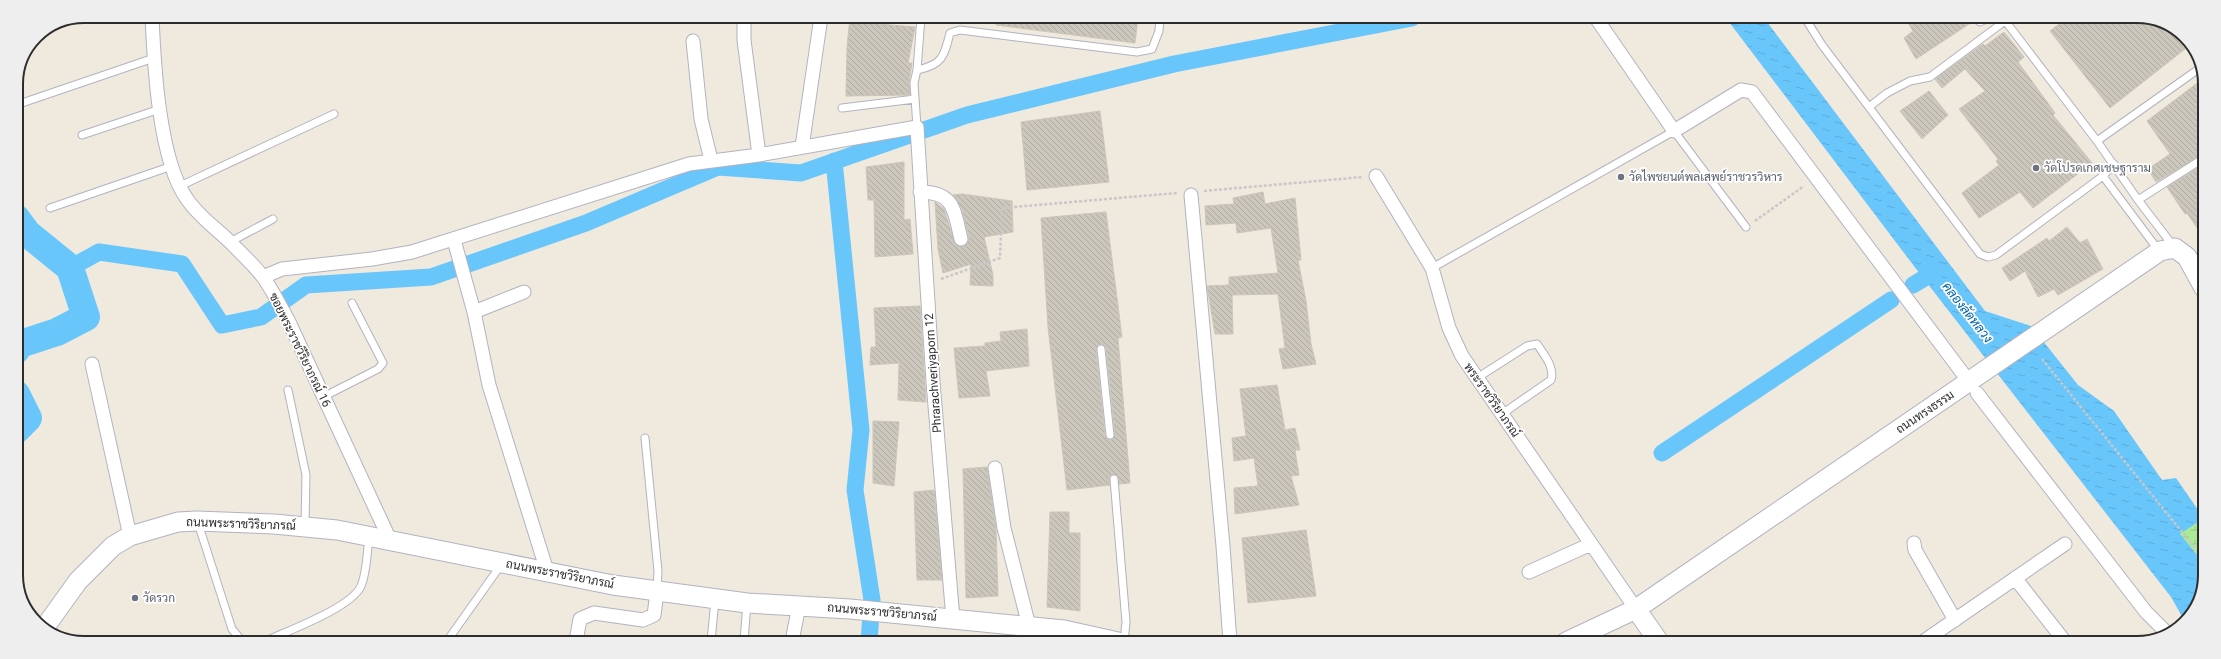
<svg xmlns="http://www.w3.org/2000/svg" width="2221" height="659" viewBox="0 0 2221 659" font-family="Roboto,Sarabun,sans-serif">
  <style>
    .wetland { fill: url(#wetland-marsh) }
    .water { fill: url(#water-ripples) }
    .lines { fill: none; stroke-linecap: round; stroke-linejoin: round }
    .canal { stroke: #68c6fb; stroke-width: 17 }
    .river { stroke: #68c6fb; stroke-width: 28 }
    .building { fill: url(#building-back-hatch); stroke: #cbc6b7; fill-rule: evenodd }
    .lane-casing { stroke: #b2b3c1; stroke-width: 9 }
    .street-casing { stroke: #b2b3c1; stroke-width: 15 }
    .secondary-casing { stroke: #b2b3c1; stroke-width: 21 }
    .path { stroke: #c8c8c8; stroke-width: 2.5; stroke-dasharray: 3 2; stroke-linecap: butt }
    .lane { stroke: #fff; stroke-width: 7 }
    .street { stroke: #fff; stroke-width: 13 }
    .secondary { stroke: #fff; stroke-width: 19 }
    .worship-dot { fill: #6b7280; stroke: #fff; stroke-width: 1.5 }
    .labels { text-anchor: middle; stroke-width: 3.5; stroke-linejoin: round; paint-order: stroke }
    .worship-label { font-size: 12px; fill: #5b616d; stroke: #fff; text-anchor: start }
    .street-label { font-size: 12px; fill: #2d2d2d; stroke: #fff }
    .water-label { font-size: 13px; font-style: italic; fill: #0062ad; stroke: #fff }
    .rim { fill: none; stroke: #2d2d2d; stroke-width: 2 }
  </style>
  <defs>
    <pattern id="wetland-marsh" width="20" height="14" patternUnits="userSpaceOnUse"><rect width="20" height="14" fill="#abeb96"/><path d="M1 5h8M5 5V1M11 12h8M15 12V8" fill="none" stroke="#93ca82"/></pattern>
    <pattern id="water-ripples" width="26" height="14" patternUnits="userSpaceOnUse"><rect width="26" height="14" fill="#68c6fb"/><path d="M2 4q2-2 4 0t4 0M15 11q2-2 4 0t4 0" fill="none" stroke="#5aaad7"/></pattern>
    <pattern id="building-back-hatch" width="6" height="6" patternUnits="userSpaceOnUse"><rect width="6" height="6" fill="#cbc7bc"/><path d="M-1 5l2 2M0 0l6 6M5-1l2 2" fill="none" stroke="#afaba2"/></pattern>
  </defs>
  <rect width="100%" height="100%" fill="#efe9de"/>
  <path class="wetland" d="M2203,519v43l-24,-28z"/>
  <path class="water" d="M1726,18h38l221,293 46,15 47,59 36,26 48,69 14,-2 27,39v2l-23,15 23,28v31l-19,27 -13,-23 -251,-323z"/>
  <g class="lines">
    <path class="canal" d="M834,161l27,269 -6,60 17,110 -3,42
      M70,268l29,-16 83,12 40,61 39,-8 45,-32 125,-8 155,-54 132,-56 83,6 166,-58 207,-51 238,-46
      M1913,285l23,-14
      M1662,453l229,-153"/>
    <path class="river" d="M16,218l11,15 43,35 16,49 -29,15 -40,13 -1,5
      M16,394l12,24 -12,12"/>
  </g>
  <path class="building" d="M850,17h29v7l36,3 -7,36h4l-3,19 1,13 -64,1 1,-49z
    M997,17h141l-3,26 -139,-18z
    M1905,18h65l2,4 -56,37 -12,-21 9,-7z
    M2067,18h88l12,9 18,22 -75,59 -60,-77z
    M2004,32l20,25 -6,5 37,51 -2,2 39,48 -59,45 -13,-16 -41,26 -17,-25 37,-28 -3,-4 2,-2 -39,-50 26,-18 -20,-22 -23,19 -7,-9 48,-35 2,2z
    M2204,78l1,75 -49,29 -8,-13 22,-15 -23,-33z
    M1929,91l19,24 -26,24 -22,-28z
    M1100,111l9,71 -82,8 -6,-68z
    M904,162v58l6,-1 3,35 -38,3 -1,-57h-6l-2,-33z
    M2204,164v74l-17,-25 -2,1 -18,-27z
    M1263,192l2,12 30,-6 6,62h-3l8,41 5,43 5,20 -33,5 -4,-20 6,-1 -7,-54 -46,1 1,39h-18l-8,-48 22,-1v-8l49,-4 -7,-45 -34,5 -1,-10 -30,2 -1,-19 29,-2 -1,-6z
    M962,194l50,7 1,31 -29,5 9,38v11l-23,-1 1,-21 -28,9 -5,-24 -3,-47 9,7 11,35 8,3 5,-5 1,-5 -7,-28 -9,-14z
    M1106,212l16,125 -4,1 12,145 -11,1 -1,-8 -5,-2 -4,3 1,8 -43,5 -19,-163 -7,-109zM1100,344l6,4 9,86 -4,6 -6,-4 -9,-86z
    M2067,227l13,16 7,-4 16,30 -45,26 -4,-6 -16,8 -13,-26 -15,10 -8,-13 45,-30 2,3z
    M920,306l6,96 -28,-2 1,-37 -29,2 1,-18h5l-2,-39z
    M1027,329l2,37 -43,5 4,25 -31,2 -5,-50 31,-2v-3l16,-2 -1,-9z
    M1277,385l8,45 10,-2 5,22h-5l4,25 -8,1 8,29 -64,9 -1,-26 24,-2 -4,-28 -20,3 -2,-23 14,-2 -6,-47z
    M873,421l26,1 -5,64 -21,-3z
    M987,467l9,61 2,68 -32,2 -3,-129z
    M934,490l8,90h-25l-3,-88z
    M1050,512h19v21h11v78l-33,-4z
    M1306,530l10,66 -68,7 -6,-65z"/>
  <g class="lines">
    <defs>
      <path id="lane" d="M1805,18l17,27 158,209 8,3 8,-2 107,-79 11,-12
        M1975,18l5,4 8,-4
        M2003,18l94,123 41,59 36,47
        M917,70l4,-53
        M16,105l138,-47
        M1869,107l18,-14 23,-12 20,-4 79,-59
        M842,108l73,-9
        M917,127l-3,-44 3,-13c25,-5 27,-13 33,-37l10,-3 177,22 15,-3 7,-18 1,-14
        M82,135l78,-26
        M2097,141l103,-73
        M2103,176l56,75
        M180,186l154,-72
        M2138,200l66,-42
        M50,208l122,-42
        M230,242l43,-23
        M1432,268l242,-137 72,96
        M1101,349l9,86
        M1477,378l50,-32 10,-2c7,11 18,23 14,36l-49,34
        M288,390l18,85 -1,51
        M323,397l55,-28 5,-6 -31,-60
        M645,438l13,133 -1,19
        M1114,479l12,143 -2,20
        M198,523l34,106 10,12
        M266,641c23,-11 85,-33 95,-55 6,-14 6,-34 8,-49
        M447,641l54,-76
        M711,641l4,-41
        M744,641l3,-38"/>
      <path id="street" d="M152,16c2,48 7,145 35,183 11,17 29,29 43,43 11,11 24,23 33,35 10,14 18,30 26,45l101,218
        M744,17v23l15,115
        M1596,18l78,113 67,-41 11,2 212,283
        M693,41l8,78 10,41
        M802,147l19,-130
        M1376,176l56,92 17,60 13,28 174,253
        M920,192c35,0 34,19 41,47
        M1191,195l32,351 7,96
        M454,240l20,72 15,73 58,186
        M263,277l19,-8 90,-10 40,-7 277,-88 70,-9 158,-28 16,255 20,237
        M474,312l50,-20
        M92,364l38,172
        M1977,393l169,219 21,21
        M995,468l9,60 25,98
        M1914,543l1,7 40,70
        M1529,572l62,-28
        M2015,578l51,65
        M576,641l4,-22 14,-6 49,7 11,-5 3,-23
        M792,641l7,-35
        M1921,643l144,-99"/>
      <path id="secondary" d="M1636,609l23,33
        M45,627l33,-46 35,-35 17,-10 48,-14 19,-1 77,3 63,6 276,55 134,18 103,6 214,21 54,12
        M1566,642l70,-33 524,-358 15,-3 12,9 17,31"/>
    </defs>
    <use href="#lane" class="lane-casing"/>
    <use href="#street" class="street-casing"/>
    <use href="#secondary" class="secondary-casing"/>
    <path class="path" d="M1204,191l159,-14
      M1755,221l49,-35
      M941,279l59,-21 2,-50 175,-15
      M2042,359l161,199"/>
    <use href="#lane" class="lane"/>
    <use href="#street" class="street"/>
    <use href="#secondary" class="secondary"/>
  </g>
  <g class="worship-dot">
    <circle cx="2036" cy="168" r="4"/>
    <circle cx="1621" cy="177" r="4"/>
    <circle cx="135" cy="598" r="4"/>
  </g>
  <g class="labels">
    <g class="worship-label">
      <text x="2044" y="172">วัดโปรดเกศเชษฐาราม</text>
      <text x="1629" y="181">วัดไพชยนต์พลเสพย์ราชวรวิหาร</text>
      <text x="143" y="602">วัดรวก</text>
    </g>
    <g class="street-label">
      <text transform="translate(300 350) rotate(64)" y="4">ซอยพระราชวีริยาภรณ์ 16</text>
      <text transform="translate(933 373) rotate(-94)" y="4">Phrarachveriyaporn 12</text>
      <text transform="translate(1492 400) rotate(55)" y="4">พระราชวิริยาภรณ์</text>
      <text transform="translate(1925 412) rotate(-34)" y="4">ถนนทรงธรรม</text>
      <text transform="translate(241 524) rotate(2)" y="4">ถนนพระราชวิริยาภรณ์</text>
      <text transform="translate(560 574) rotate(11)" y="4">ถนนพระราชวิริยาภรณ์</text>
      <text transform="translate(882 612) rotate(5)" y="4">ถนนพระราชวิริยาภรณ์</text>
    </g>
    <g class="water-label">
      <text transform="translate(1968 312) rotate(52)" y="5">คลองลัดหลวง</text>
    </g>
  </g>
  <path d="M0 0H2221V659H0ZM84 23H2137A61 61 0 0 1 2198 84V575A61 61 0 0 1 2137 636H84A61 61 0 0 1 23 575V84A61 61 0 0 1 84 23Z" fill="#eee" fill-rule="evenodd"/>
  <path class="rim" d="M84 23H2137A61 61 0 0 1 2198 84V575A61 61 0 0 1 2137 636H84A61 61 0 0 1 23 575V84A61 61 0 0 1 84 23Z"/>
</svg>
